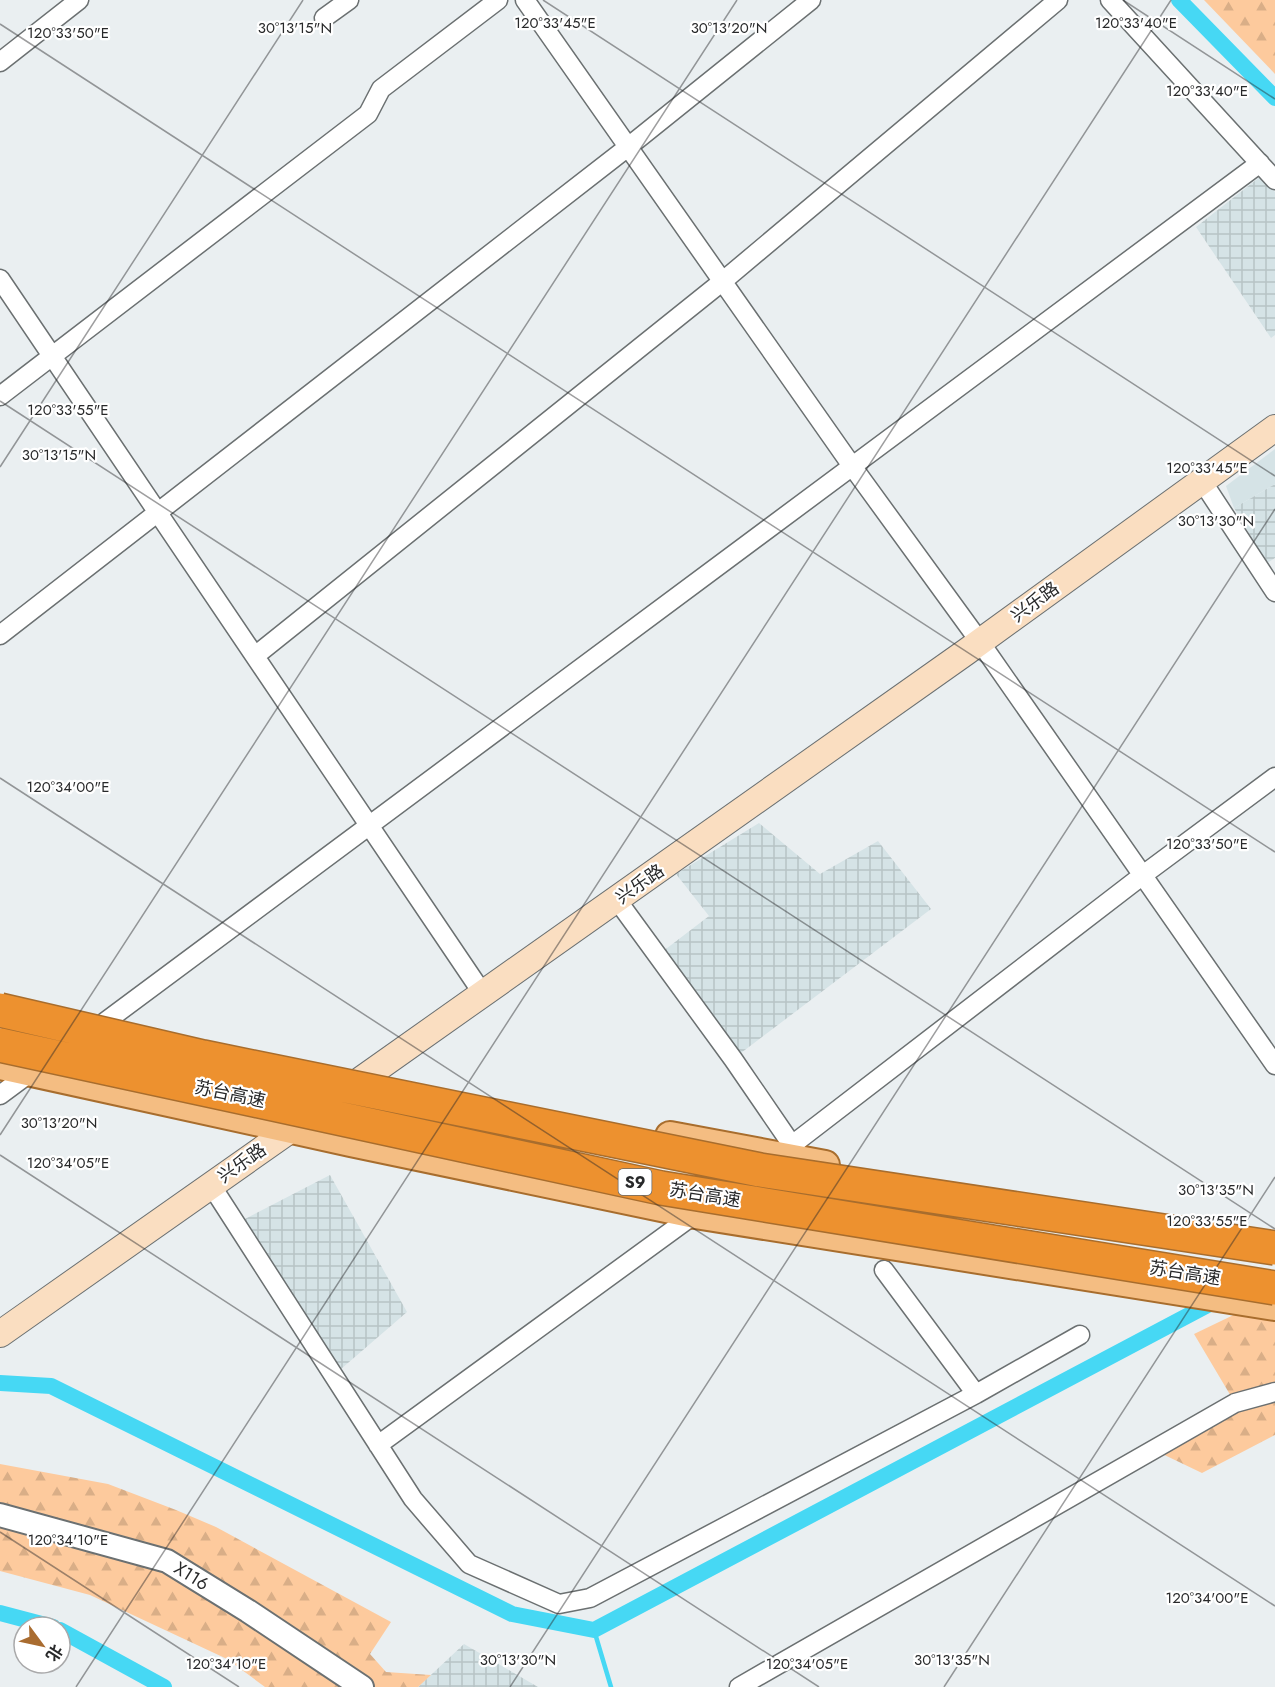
<svg xmlns="http://www.w3.org/2000/svg" width="1275" height="1687" viewBox="0 0 1275 1687" font-family="Jost,'Noto Sans SC',sans-serif">
  <style>
    .built { fill: #d5e3e6 }
    .industrial { fill: url(#industrial-grid) }
    .forest { fill: url(#forest-firs) }
    .lines { fill: none; stroke-linecap: round; stroke-linejoin: round }
    .stream { stroke: #46d8f4; stroke-width: 4.5 }
    .canal { stroke: #46d8f4; stroke-width: 16 }
    .minor-casing { stroke: #6b7071; stroke-width: 21 }
    .tertiary-casing { stroke: #6b7071; stroke-width: 26 }
    .secondary-casing { stroke: #6b7071; stroke-width: 28 }
    .primary-casing { stroke: #a86d2d; stroke-width: 32 }
    .minor { stroke: #fff; stroke-width: 18 }
    .tertiary { stroke: #fff; stroke-width: 22 }
    .secondary { stroke: #fadec1; stroke-width: 26 }
    .primary { stroke: #f4bd82; stroke-width: 28 }
    .motorway-bridge-casing { stroke: #a86d2d; stroke-width: 36; stroke-linecap: butt }
    .motorway-bridge { stroke: #ed912f; stroke-width: 33 }
    .ticks { fill: none; stroke: #28292a; stroke-width: 1.5; stroke-opacity: 0.45 }
    .labels { text-anchor: middle; stroke-width: 4.5; stroke-linejoin: round; paint-order: stroke }
    .shield { fill: #fff; stroke: #68696a; stroke-width: 1.5 }
    .shield-label { font-size: 16px; font-weight: bold; fill: #28292a }
    .street-label { font-size: 18px; fill: #28292a; stroke: #fff }
    .ticks-label { font-size: 15px; text-anchor: middle; fill: #28292a; stroke: #fff; stroke-width: 4.5; stroke-linejoin: round; paint-order: stroke }
  </style>
  <defs>
    <pattern id="industrial-grid" width="8" height="8" patternUnits="userSpaceOnUse" patternTransform="scale(1.5)"><rect width="8" height="8" fill="#d5e3e6"/><path d="M0 4h8M4 0v8" fill="none" stroke="#b7c3c5"/></pattern>
    <pattern id="forest-firs" width="22" height="20" patternUnits="userSpaceOnUse" patternTransform="scale(1.5)"><rect width="22" height="20" fill="#fdca9d"/><path d="M5 1l3.5 6h-7zM16 11l3.5 6h-7z" fill="#d9ae87"/></pattern>
  </defs>
  <rect width="100%" height="100%" fill="#eaeff1"/>
  <path class="built" d="M1275,449v35l-41,24 -8,-22z"/>
  <path class="industrial" d="M1261,176l14,16v143l-4,3 -75,-111z
    M1275,484v74l-8,5 -33,-55z
    M759,823l61,51 58,-33 53,68 -198,150 -75,-104 51,-39 -33,-42z
    M330,1175l77,137 -66,57 -98,-149z
    M464,1644l74,43h-120z"/>
  <path class="forest" d="M1204,0h71v74z
    M1275,1295v140l-73,38 -48,-23 81,-47 -41,-69z
    M0,1464l108,20 68,26 40,17 175,95 -21,32 16,18 45,3 -13,12h-153l-38,-28 -137,-64 -90,-24z"/>
  <g class="lines">
    <path class="stream" d="M594,1630l17,57"/>
    <path class="canal" d="M1179,0l96,98
      M0,1383l51,3 461,228 82,16 627,-332
      M0,1613l53,14
      M60,1630l104,57"/>
    <defs>
      <path id="minor" d="M525,0l327,466 128,176 295,423
        M1110,0l165,180
        M324,18l25,-18
        M0,62l79,-62
        M0,279l483,715
        M0,396l368,-282 13,-25 117,-89
        M1202,481l73,111
        M0,635l628,-488 183,-147
        M255,656l468,-375 335,-281
        M617,900l116,159 59,86 351,-270 132,-98
        M105,1022l1155,-859
        M0,1095l31,-23
        M211,1185l202,314 56,65 90,40 31,-6 386,-204 104,-59
        M884,1270l92,124
        M378,1445l317,-231
        M739,1687l496,-284 40,-11"/>
      <g id="tertiary">
        <path id="s1" d="M0,1515l167,46 81,50 114,76"/>
      </g>
      <path id="secondary" d="M341,1094l625,-442 309,-224
        M0,1334l304,-214"/>
      <path id="primary" d="M0,1065l351,77 344,72 580,92
        M670,1136l155,29"/>
    </defs>
    <use href="#minor" class="minor-casing"/>
    <use href="#tertiary" class="tertiary-casing"/>
    <use href="#secondary" class="secondary-casing"/>
    <use href="#primary" class="primary-casing"/>
    <use href="#minor" class="minor"/>
    <use href="#tertiary" class="tertiary"/>
    <use href="#secondary" class="secondary"/>
    <use href="#primary" class="primary"/>
    <defs>
      <path id="motorway-bridge" d="M0,1010l203,47 557,113 515,78
        M0,1045l661,143 614,100"/>
    </defs>
    <use href="#motorway-bridge" class="motorway-bridge-casing"/>
    <use href="#motorway-bridge" class="motorway-bridge"/>
  </g>
  <path class="ticks" d="M543,0l732,476M1123,0l152,99M0,24l1275,828M0,401l1275,828M0,467l303,-467M0,778l1275,828M0,1135l737,-1135M0,1155l819,532M0,1532l239,155M76,1687l1095,-1687M510,1687l765,-1178M944,1687l331,-510"/>
  <g class="labels">
    <rect class="shield" x="618.5" y="1169" width="33" height="26" rx="4.5"/>
    <g class="shield-label">
      <text x="635" y="1188">S9</text>
    </g>
    <g class="street-label">
      <text transform="translate(1035 602) rotate(-36)" y="6">兴乐路</text>
      <text transform="translate(640 884) rotate(-35)" y="6">兴乐路</text>
      <text transform="translate(230 1094) rotate(12)" y="6">苏台高速</text>
      <text transform="translate(242 1163) rotate(-35)" y="6">兴乐路</text>
      <text transform="translate(705 1195) rotate(9)" y="6">苏台高速</text>
      <text transform="translate(1185 1273) rotate(9)" y="6">苏台高速</text>
      <text dy="6" stroke="none"><textPath href="#s1" startOffset="202">X116</textPath></text>
    </g>
  </g>
  <g class="ticks-label">
    <text x="555" y="28">120°33'45"E</text>
    <text x="1136" y="28">120°33'40"E</text>
    <text x="295" y="33">30°13'15"N</text>
    <text x="729" y="33">30°13'20"N</text>
    <text x="68" y="38">120°33'50"E</text>
    <text x="1207" y="96">120°33'40"E</text>
    <text x="68" y="415">120°33'55"E</text>
    <text x="59" y="460">30°13'15"N</text>
    <text x="1207" y="473">120°33'45"E</text>
    <text x="1216" y="526">30°13'30"N</text>
    <text x="68" y="792">120°34'00"E</text>
    <text x="1207" y="849">120°33'50"E</text>
    <text x="59" y="1128">30°13'20"N</text>
    <text x="68" y="1168">120°34'05"E</text>
    <text x="1216" y="1195">30°13'35"N</text>
    <text x="1207" y="1226">120°33'55"E</text>
    <text x="68" y="1545">120°34'10"E</text>
    <text x="1207" y="1603">120°34'00"E</text>
    <text x="518" y="1665">30°13'30"N</text>
    <text x="952" y="1665">30°13'35"N</text>
    <text x="226" y="1669">120°34'10"E</text>
    <text x="807" y="1669">120°34'05"E</text>
  </g>
  <g transform="translate(42 1645) rotate(123)"><circle r="28" fill="#ffffff" stroke="#a9a9aa" stroke-width="1.5"/>
  <path d="M0-4.5L10 22L0 15L-10 22Z" fill="#a96c30"/>
  <text y="-9" font-size="16" font-weight="bold" text-anchor="middle" fill="#28292a">北</text>
  </g>
</svg>
